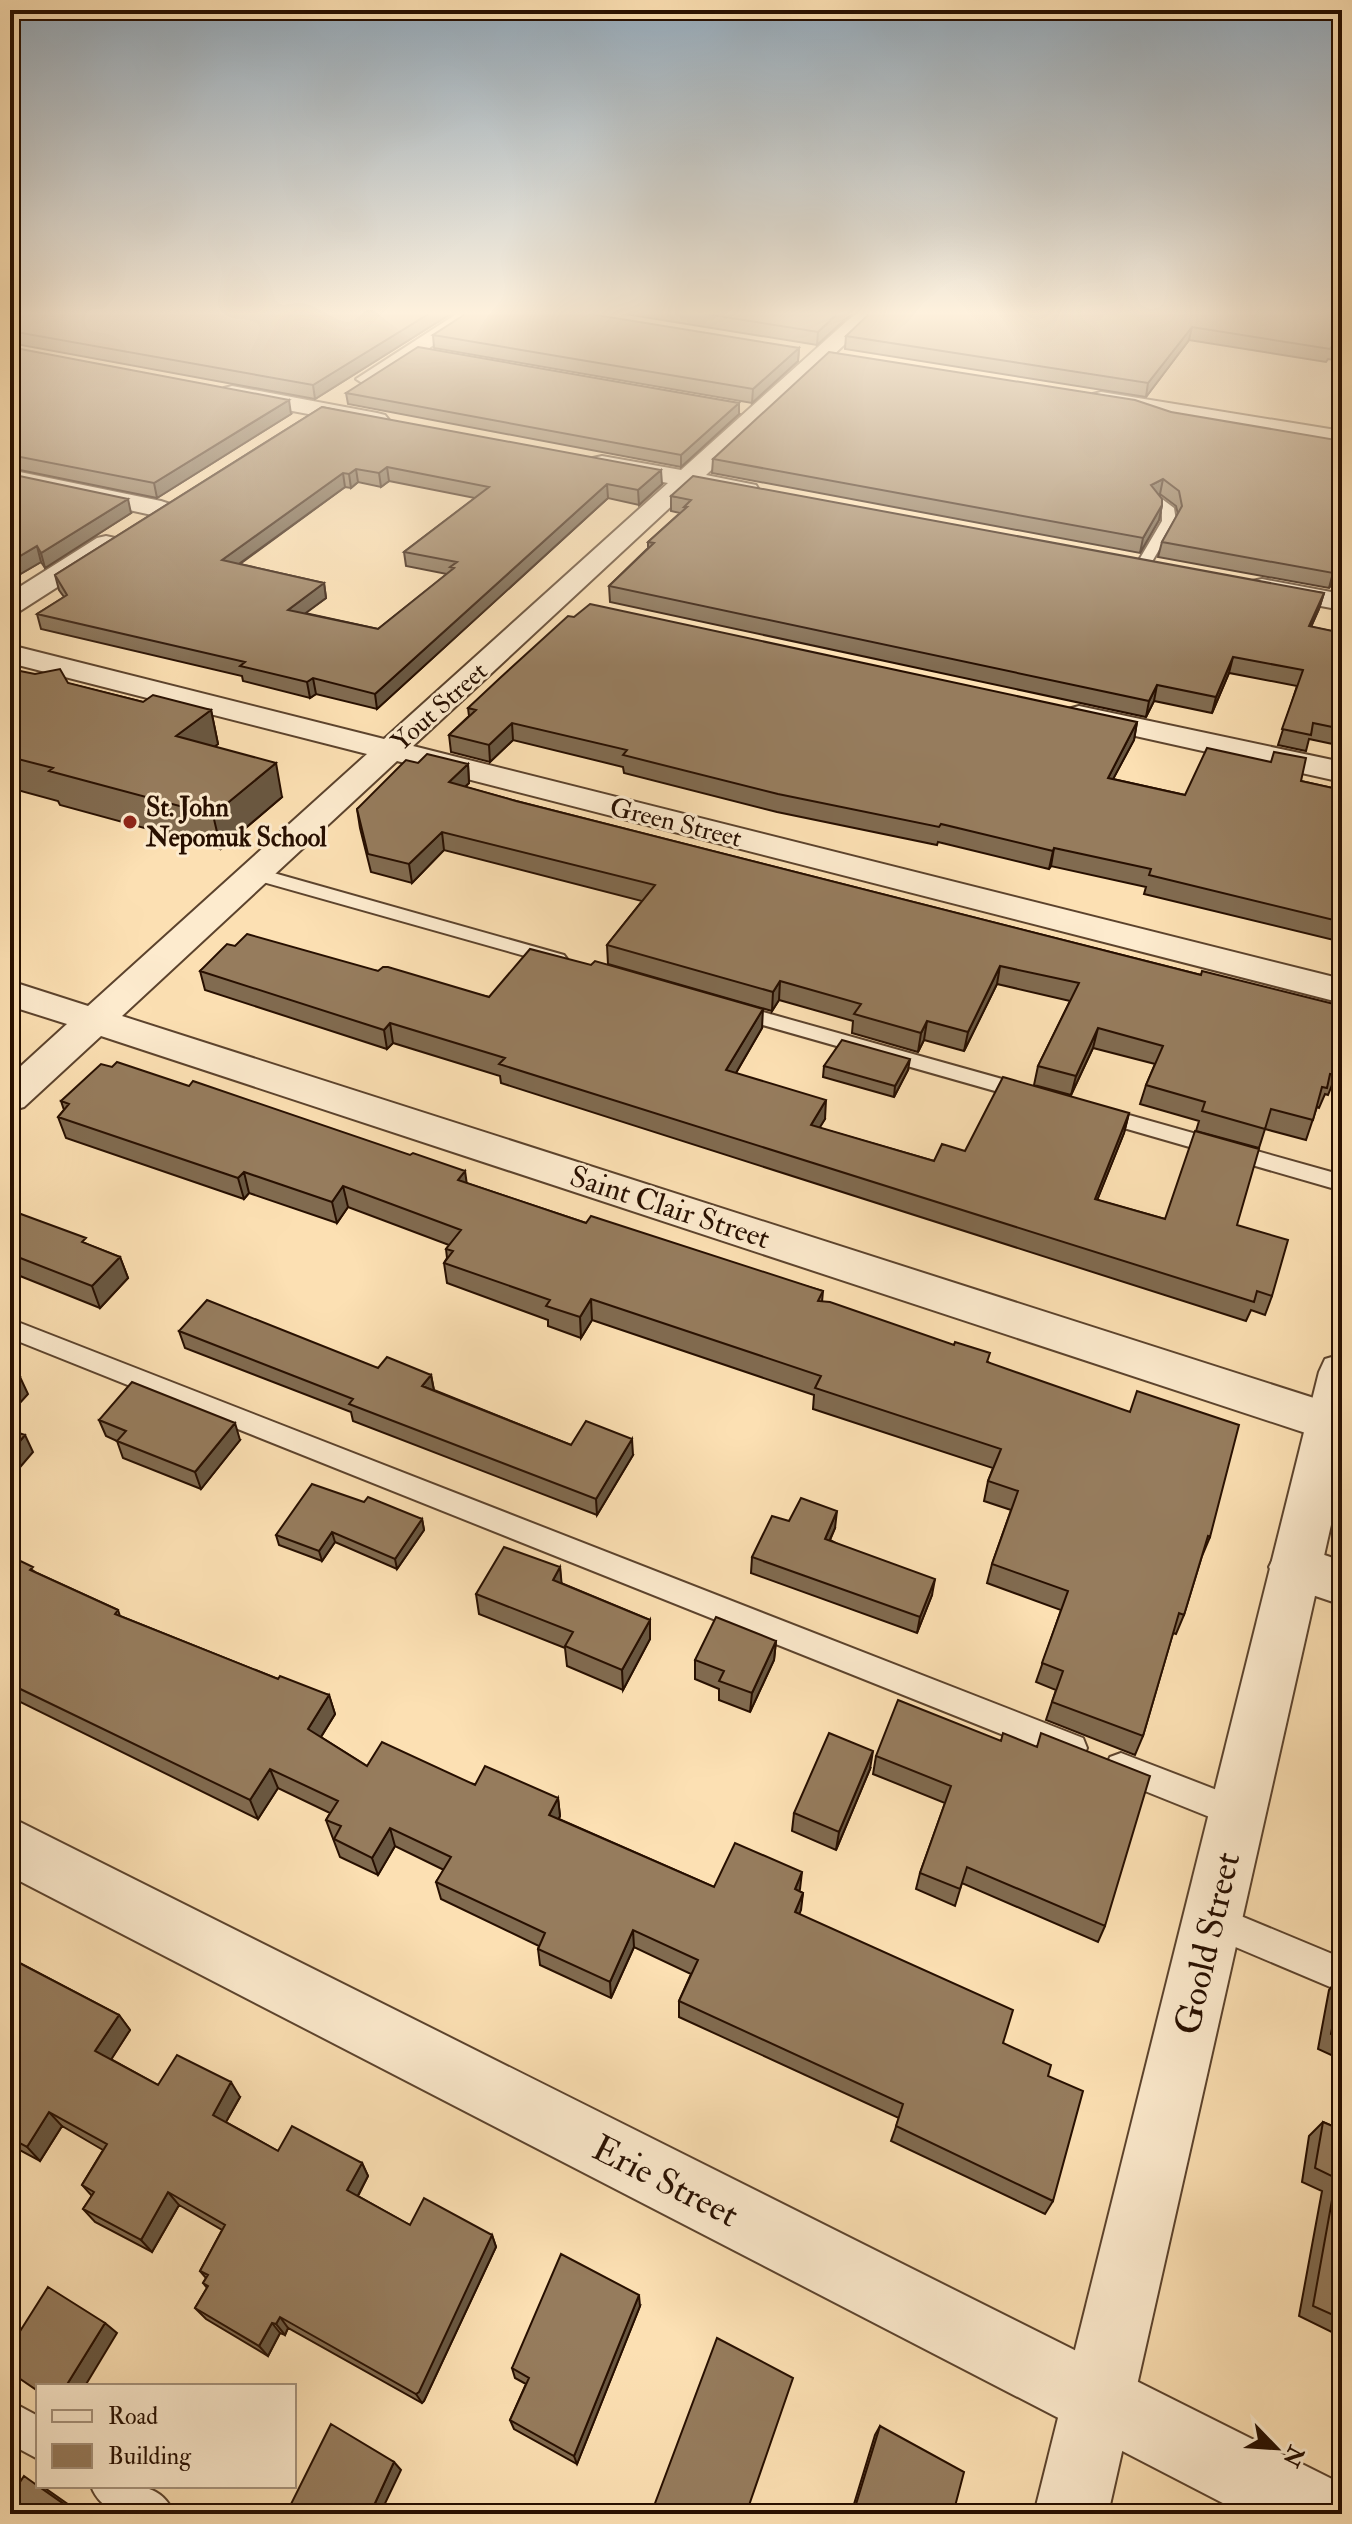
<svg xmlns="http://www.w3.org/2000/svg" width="1352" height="2524" viewBox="0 0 1352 2524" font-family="'IM FELL Double Pica',serif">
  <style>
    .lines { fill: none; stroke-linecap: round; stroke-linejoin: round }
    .service-casing { stroke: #5c432d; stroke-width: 4 }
    .minor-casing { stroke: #5c432d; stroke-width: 4 }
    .tertiary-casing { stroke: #5c432d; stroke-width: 4 }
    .service { fill: #fdebce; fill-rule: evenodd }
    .minor { fill: #fdebce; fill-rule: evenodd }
    .tertiary { fill: #fdebce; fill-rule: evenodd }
    .wall { fill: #816b50; stroke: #270f00; stroke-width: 2; fill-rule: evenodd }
    .shaded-wall { fill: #695741; stroke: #270f00; stroke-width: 2 }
    .building { fill: #967c5d; stroke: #270f00; stroke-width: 2; fill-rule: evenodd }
    .poi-dot { fill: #8f2418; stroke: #fdebce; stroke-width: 3 }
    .labels { text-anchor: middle; stroke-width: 6; stroke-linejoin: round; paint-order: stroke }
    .far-street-label { font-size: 26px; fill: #270f00; stroke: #fdebce }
    .far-poi-label { font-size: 26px; font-weight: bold; fill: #270f00; stroke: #fdebce; text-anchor: start }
    .street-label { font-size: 30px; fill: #270f00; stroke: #fdebce }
    .near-street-label { font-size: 36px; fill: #270f00; stroke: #fdebce }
  </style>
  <rect width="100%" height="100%" fill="#fce0b3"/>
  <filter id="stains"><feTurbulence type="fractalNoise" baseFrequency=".0025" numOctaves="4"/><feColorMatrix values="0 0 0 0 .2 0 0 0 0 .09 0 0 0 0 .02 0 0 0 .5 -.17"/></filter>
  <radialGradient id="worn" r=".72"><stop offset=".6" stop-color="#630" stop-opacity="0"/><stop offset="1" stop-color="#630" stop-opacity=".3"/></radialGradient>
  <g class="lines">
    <defs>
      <path id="service" d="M1158,496l16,12 2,13 -26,44 -7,4 -7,-4 26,-44v-9l-11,-12z
        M256,868l308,87 3,4 -3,4h-14l-301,-85 -2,-4 2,-4z
        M731,1003l307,86 3,5 -3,5 -8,2 -306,-87 -3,-5 3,-5z
        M1097,1106l245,69v16l-253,-73 -3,-5 3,-5z
        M10,1319l1073,419 4,10 -4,10 -11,4 -11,-4 -1051,-420z
        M1121,1753l127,49 5,11 -5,11 -11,4 -127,-51 -4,-10 4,-10z
        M1212,1904l130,54v34l-142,-60 -4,-12 4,-12z
        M10,2401l28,15v43l-28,-15z
        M91,2486c33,0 69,-8 83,28 -32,0 -69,8 -83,-28z"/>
      <path id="minor" d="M458,313h24l-107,71 -8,2 -11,-7z
        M856,313h22l-172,162 50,10 3,5 -3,5 -9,2 -55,-10 -279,259 929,233v24l-945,-242 -275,255 1220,391v30l-12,4 -1229,-405 -77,71 -14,4v-35l57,-52 -57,-18v-25l78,25 279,-252 -357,-91v-18l374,94 284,-256 -75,-15 -3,-5 3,-5 9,-2 79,14z
        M232,386l145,27 8,2 4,5 -4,5 -8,2 -153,-29 -3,-5 3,-5z
        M1101,392l241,39v14l-249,-41 -3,-5 3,-5z
        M10,470l151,31 9,3 4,5 -4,5 -9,3 -151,-33z
        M106,536l9,2 4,6 -4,6 -95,61 -10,2v-20l87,-55z
        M1262,579l80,15v16l-90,-17 -4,-6 4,-6z
        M1079,706l263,56v20l-274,-61 -4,-6 4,-6z
        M1295,1545l47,16v44l-65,-22 -8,-16 8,-16z
        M10,1817l1332,667v30h-98l-1234,-638z"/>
      <path id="tertiary" d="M1342,1354v122l-234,1038h-74l285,-1142 6,-13z"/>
    </defs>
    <use href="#service" class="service-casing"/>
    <use href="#minor" class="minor-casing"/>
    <use href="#tertiary" class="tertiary-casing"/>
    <use href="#service" class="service"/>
    <use href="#minor" class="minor"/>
    <use href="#tertiary" class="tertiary"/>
  </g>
  <path class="wall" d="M10,313h442l-137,86 -305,-56z
    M619,313h233l-35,32z
    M1342,313v48l-14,-2 -2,3 -137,-22 -43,57 -301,-48 1,-13z
    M433,335l366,13 -1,13 -46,42 -318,-55z
    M10,347l281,67 -134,84 -147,-30z
    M346,393l393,21 -58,53 -333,-63z
    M322,407l340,77 -23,21 -31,-7 -231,211 -61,-15 -6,4 -67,-17 -1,-5 -201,-47 -4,-15 27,-17 -5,-7 -4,-15zM389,481l86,17 -71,54 2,14 41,8 -69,55 -73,-16 21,-15 -2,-15 -84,-19 105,-77 6,1 7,-6 23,5z
    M1171,412l166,165 -8,11 -171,-31 4,-15 16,-28 -2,-8 -16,-12h-1l3,11 -3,15 -19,33 -428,-80 1,-14z
    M10,474l121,39 -86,55 -4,-6 -31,18z
    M671,496l653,97 -5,16 -8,18 31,6v113l-33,-7 -3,12 -28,-6 19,-59 -68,-13 -17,40 -58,-12 -8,16 -536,-115 -1,-16 39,-38v-6l32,-29 -9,-2z
    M10,669l133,33 68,8 7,34 -4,2 68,51 -61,52 -161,-44 -2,-4 -48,-13z
    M468,708l669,14 -3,18 -21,39 72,16 116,-14 41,9v152l-198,-48 2,-7 -95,-21 -2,3 -111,-27 -1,3 -160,-33 -153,-39 -1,-6 -110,-27 -23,22 -39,-10 -2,-17 20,-19z
    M418,763l50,1 1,19 -4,4 51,14 685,174 135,100 -8,20 -3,-1 -6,14 -2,-1 -11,33 -41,-11 -6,19 -63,-17 3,-10 -59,-17 6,-19 9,-21 -62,-16 -22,47 -37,-10 4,-19 32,-65 -73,-17 -33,67 -40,-11 -6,12 -66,-19 1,-12 -74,-21 -7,11 -164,-47 -1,-19 35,-44 -198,-51 -32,33 -41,-11 -11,-44 -3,-19z
    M235,946l143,25 111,26 273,31 -26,45 89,46 -6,9 115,33 31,-10 164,-38 -5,20 -27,67 68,19 72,6 35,71 -7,19 -14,-5 -5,11 -745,-238 -1,-7 -107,-33 -6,6 -182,-59 -5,-19z
    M824,1066l84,4 -14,27 -71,-20z
    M61,1101l405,82 120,40 237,68 -1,11 166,60 222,175 -8,19 -18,59 -8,19 -3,-1 -30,103 -8,19 -89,-35 10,-30 -20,-8 25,-72 -74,-27 5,-19 19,-54 -27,-9 4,-20 5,-13 -180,-59 1,-14 -222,-75 -11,18 -33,-12v-6l-101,-37 -3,-20 3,-5 -1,-9 3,-4 -101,-38 -11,16 -88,-30 -5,6 -178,-61 -8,-21 6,-7z
    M10,1210l79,35 31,12 8,21 -28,30 -90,-36z
    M179,1331l199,37 53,7 3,15 137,55 62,10 -36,60 -244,-94 -2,-9 -166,-64z
    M99,1420l141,20 -39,49 -78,-31 -6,-17 -11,-5z
    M364,1502l58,17 2,11 -27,39 -62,-27 -13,19 -43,-16 -3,-10z
    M789,1521l46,7 -5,12 102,55 -15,38 -166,-60 1,-16z
    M10,1556l27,17 81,37 2,6 158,63 51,16 6,19 -14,23 46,29 191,32 2,18 -1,3 155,68 85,4 4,2 -4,21 204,129 45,33 5,125 -8,13 -154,-73 8,-23 -220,-101v-16l12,-27 -57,-27 -23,51 -71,-33 -2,-16 1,-3 -98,-47 -5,-17 8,-12 -49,-24 -17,29 -38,-18 -14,-37 4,-7 -52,-25 -20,31 -248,-122z
    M560,1567l1,16 89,37v19l-27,51 -56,-24 -2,-18 -86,-34 -3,-20z
    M776,1641l-2,19 -24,52 -31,-12v-11l-24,-10v-19z
    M1001,1741l104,185 -7,16 -136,-59 -7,23 -39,-17 4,-16 25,-70 -72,-29 3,-18z
    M870,1769l-34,81 -44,-19 2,-18z
    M10,1958l109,57 11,15 -19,29 47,26 82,12 -14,25 52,29 84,12 6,13 -10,20 52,29 82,10 4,12 -72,154 -2,2 -134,-75 -3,7 -5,-2 -12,23 -62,-37 -11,-11 12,-20 -4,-5 3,-5 -6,-7 22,-41 -43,-25 -27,47 -57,-30 -12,-13 9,-13 -10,-11 21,-35 -41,-24 -22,35 -30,-16z
    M1342,1974v86l-24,-11 11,-59z
    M1342,2074v274l-6,-3 2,-10 -39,-19 23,-125 -20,-9 7,-46 14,-14 9,4z
    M640,2306l-63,158 -63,-35 -4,-9 16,-36 -11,-6 -3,-10z
    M880,2426l73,88h-102l24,-79z"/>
  <path class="shaded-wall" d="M430,313h22l-137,86 -2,-14z
    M838,313h14l-35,32 1,-13z
    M1192,327l-3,13 -43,57 2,-14z
    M799,348l-1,13 -46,42 1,-14z
    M289,400l2,14 -134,84 -3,-15z
    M739,403v11l-58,53v-12z
    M387,467l2,14 -8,6 -2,-14z
    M356,469l2,13 -7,6 -2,-14z
    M661,470l1,14 -23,21 -1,-15z
    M343,473l2,14 -120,87 -3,-14z
    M1163,479l-3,15 -12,6 3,-15z
    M607,484l1,14 -231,211 -2,-15z
    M128,499l3,14 -86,55 -4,-15z
    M1162,505l-3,15 -19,33 3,-15z
    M37,546l4,16 -31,18v-18z
    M1342,559l-5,18 -8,11 4,-15z
    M324,583l2,15 -35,26 -3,-14z
    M1324,593l-5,16 -15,33 5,-16z
    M1233,657l-4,16 -17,40 4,-16z
    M313,678l3,16 -6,4 -3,-16z
    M1157,685l-3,16 -8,16 3,-16z
    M211,710l7,34 -34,26 -8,-34z
    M1137,722l-3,18 -30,56 4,-18z
    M512,723l1,17 -23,22 -1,-17z
    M276,763l6,34 -61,52 -8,-34z
    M468,764l1,19 -18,17 -2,-18z
    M442,832l2,18 -32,33 -3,-19z
    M1054,848l-3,18 -2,3 4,-18z
    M1000,966l-3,18 -33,67 4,-19z
    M780,981l-1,19 -7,11 1,-19z
    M763,1009l-1,19 -36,62v-20z
    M927,1021l-3,19 -6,12 3,-19z
    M390,1023l3,20 -6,6 -3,-19z
    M1098,1028l-5,20 -22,47 5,-19z
    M910,1059l-2,11 -14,27 1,-11z
    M826,1100l-1,19 -16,26 2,-20z
    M1129,1113l-5,20 -34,85 5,-19z
    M465,1171l3,21 -10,-12z
    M244,1172l5,21 -5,6 -6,-21z
    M343,1186l5,21 -11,16 -5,-21z
    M120,1257l8,21 -28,30 -8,-22z
    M591,1299l1,21 -11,18 -1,-21z
    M431,1375l3,16 -12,-5z
    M20,1377l8,17 -18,20v-26z
    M235,1423l5,17 -39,49 -6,-17z
    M25,1435l8,17 -23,27v-26z
    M632,1439l1,16 -36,60 -1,-16z
    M837,1511l-2,17 -12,27 2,-16z
    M422,1519l2,11 -27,39 -2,-10z
    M332,1532l3,10 -13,19 -3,-10z
    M560,1567l2,20 -9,-7z
    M935,1579l-3,16 -15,38 3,-16z
    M650,1620v19l-27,51 -1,-20z
    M776,1641l-2,19 -24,52 2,-19z
    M329,1695l6,19 -21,34 -6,-19z
    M873,1751l-3,18 -34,81 3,-18z
    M270,1769l8,19 -20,31 -8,-19z
    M558,1798l2,18 -9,17 -2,-18z
    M390,1828l5,18 -17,29 -6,-17z
    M802,1872l-2,17 -7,17 2,-17z
    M803,1893l-2,17 -8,19 2,-17z
    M633,1930l1,17 -23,51 -1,-16z
    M119,2015l11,15 -23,36 -12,-15z
    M231,2082l9,15 -18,32 -9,-14z
    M49,2112l13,14 -22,35 -13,-14z
    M362,2163l6,13 -14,27 -7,-13z
    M168,2192l11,13 -27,47 -11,-12z
    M492,2235l4,12 -72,154 -2,2 -6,-9z
    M639,2295l1,11 -63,158 -3,-8z
    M280,2317l8,11 -3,7 -9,-11z
    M105,2323l12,10 -32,53h-19z
    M272,2323l8,10 -12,23 -9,-10z
    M394,2462l7,8 -21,44h-10z
    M38,2486h4l40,28h-4z"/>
  <path class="building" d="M10,313h420l-117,72 -303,-54z
    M467,313h117l215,35 -46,41 -320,-54z
    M700,313h138l-20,19z
    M870,313h472v35l-10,-2 -2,3 -138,-22 -44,56 -302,-47z
    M10,347l279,53 -135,83 -144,-28z
    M418,347l321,56 -58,52 -335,-62z
    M829,352l306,48 36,12 171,29 -1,121 -8,11 -171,-31 20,-36 -3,-15 -16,-12 -12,6 11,14v6l-19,33 -430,-79z
    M322,407l339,63 -23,20 -31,-6 -232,210 -62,-16 -6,4 -67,-16 5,-4 -208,-48 30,-19 -12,-20zM387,467l102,20 -85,65 53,10 -7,5 4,1 -76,61 -90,-19 36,-27 -102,-23 121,-87 6,1 7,-5 23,4z
    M10,474l118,25 -87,54 -4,-7 -27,16z
    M693,476l631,117 -15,33 33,7v96l-29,-6 -2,12 -29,-6 21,-59 -70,-13 -17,40 -59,-12 -8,16 -540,-115 45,-43 -6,-1 39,-35h-3l7,-7 -20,-4z
    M590,604l547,118 -29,56 77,17 22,-47 64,14 3,-10 32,6 -5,23 41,9v132l-193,-47 2,-6 -97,-21 -1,3 -112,-27 -2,3 -161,-33 -155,-39 4,-5 -115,-27 -23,22 -40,-10 27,-25 -8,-2 32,-30 68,-62 6,1z
    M10,669l25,5 25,-5 8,14 75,19 10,-7 58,15 -35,26 100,27 -63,52 -164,-44 4,-3 -43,-11z
    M427,754l41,10 -19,18 67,19 685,174 1,-4 140,35v47l-6,22 -6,-1 -3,14 -5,-1 -9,33 -42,-11 -6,20 -63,-18 3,-9 -59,-17 17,-39 -65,-18 -22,48 -38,-10 41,-83 -79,-17 -32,66 -41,-11 -6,12 -67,-19 7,-10 -81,-23 -7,11 -166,-47 48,-60 -213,-53 -33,32 -41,-10 -11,-45 49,-49 12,3z
    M247,934l131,37 5,-4h5l101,30 41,-48 61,16 4,-4 168,48 -37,61 100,30 -15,25 123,36 8,-17 23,7 38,-74 126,36 -34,86 70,20 30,-88 64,18 -22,76 51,15 -16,56 -15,-5 -3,11 -755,-238 6,-6 -115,-35 -6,7 -184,-59 27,-27 8,2z
    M842,1040l68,19 -15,27 -71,-20z
    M117,1062l72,24 4,-5 217,74 3,-2 52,18 -7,9 128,43 5,-7 232,75 -5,10 12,1 124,43 1,-3 35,11 -3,9 143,50 7,-21 102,34 -29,112 -2,-1 -24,79 -5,-2 -36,123 -91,-34 11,-31 -21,-8 26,-72 -76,-27 26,-73 -30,-10 13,-32 -186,-61 6,-12 -230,-77 -11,18 -34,-11 4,-6 -106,-37 9,-12 -7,-2 15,-19 -118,-44 -11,16 -88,-30 -6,6 -180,-61 11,-13 -8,-3 40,-37 11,3z
    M10,1210l76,28 -4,4 38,15 -28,29 -82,-32z
    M207,1300l171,68 9,-11 44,18 -9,11 149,59 15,-24 46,18 -36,60 -247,-95 4,-5 -174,-68z
    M10,1373l10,4 -10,11z
    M132,1382l103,41 -40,49 -78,-31 9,-10 -27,-11z
    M10,1430l15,5 -15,18z
    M312,1484l52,18 4,-5 54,22 -27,40 -63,-27 -13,19 -43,-16z
    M801,1498l36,13 -12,28 110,40 -15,38 -168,-60 20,-41 17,5z
    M504,1547l56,20 -7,13 97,40 -28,50 -57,-24 8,-14 -97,-38z
    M10,1556l23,11 -3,3 88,40 -3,4 163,65 2,-3 49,19 -21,34 59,37 15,-24 93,43 10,-19 73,32 -9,17 165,72 21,-44 67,29 -7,17 8,4 -8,19 218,98 -10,33 48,22 -3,11 35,15 -30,110 -157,-75 7,-22 -224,-103 19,-41 -65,-30 -23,52 -72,-33 7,-16 -109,-51 15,-25 -61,-29 -18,30 -38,-19 7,-13 -15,-6 12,-19 -68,-32 -20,31 -240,-116z
    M716,1617l60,24 -24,52 -33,-12 5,-10 -29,-11z
    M898,1700l103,41 2,-8 34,14 4,-14 109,43 -45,150 -138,-59 -7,22 -40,-16 31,-87 -75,-30z
    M829,1733l44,18 -34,81 -45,-19z
    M10,1958l109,57 -24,36 63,34 19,-30 54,27 -18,33 65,36 14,-25 70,37 -15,27 63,35 14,-27 68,37 -73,157 -3,2 -136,-77 -4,7 -4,-1 -13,23 -64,-38 13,-22 -5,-3 5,-8 -8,-4 25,-46 -57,-33 -27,48 -58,-31 11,-17 -12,-7 25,-41 -58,-32 -22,35 -17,-9z
    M1342,1974v65l-11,-5z
    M1323,2122l19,8v189l-29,-13 23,-128 -21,-10z
    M561,2254l78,41 -65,161 -64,-36 19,-42 -17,-10z
    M48,2287l57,36 -39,63h-28v5l-28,-19v-25z
    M717,2338l76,40 -47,136h-95z
    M331,2424l63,38 -24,52h-66l-14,-8z
    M880,2426l84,46 -11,42h-100z
    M24,2476l14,10 40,28h-68v-30l6,4z"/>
  <linearGradient id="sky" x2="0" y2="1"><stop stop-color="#93a9ba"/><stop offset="0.47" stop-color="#fef1dd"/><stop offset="1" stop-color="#fef1dd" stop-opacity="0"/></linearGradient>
  <rect width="1352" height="666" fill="url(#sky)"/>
  <circle class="poi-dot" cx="130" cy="822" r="8"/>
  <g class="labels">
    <g class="far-street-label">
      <text transform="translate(439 706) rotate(-42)" y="9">Yout Street</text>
      <text transform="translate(676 822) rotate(14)" y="9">Green Street</text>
    </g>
    <g class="far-poi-label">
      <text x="146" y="816">St. John<tspan x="146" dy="30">Nepomuk School</tspan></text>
    </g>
    <g class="street-label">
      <text transform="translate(670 1207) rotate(18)" y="10">Saint Clair Street</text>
    </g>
    <g class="near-street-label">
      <text transform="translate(1206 1943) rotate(-77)" y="13">Goold Street</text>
      <text transform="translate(666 2180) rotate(27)" y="13">Erie Street</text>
    </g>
  </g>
  <rect width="1352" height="2524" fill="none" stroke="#fce0b3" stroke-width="40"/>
  <rect x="12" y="12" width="1328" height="2500" fill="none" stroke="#270f00" stroke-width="4"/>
  <rect x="20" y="20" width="1312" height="2484" fill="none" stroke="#270f00" stroke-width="2"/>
  <rect x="36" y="2384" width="260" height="104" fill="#fdebce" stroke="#a7937c" stroke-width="2"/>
  <rect x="52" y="2410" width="40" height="12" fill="#fdebce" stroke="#a7937c" stroke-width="2"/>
  <text x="108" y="2424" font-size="24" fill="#270f00">Road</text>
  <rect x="52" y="2444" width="40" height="24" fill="#967c5d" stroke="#a7937c" stroke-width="2"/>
  <text x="108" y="2464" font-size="24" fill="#270f00">Building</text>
  <g transform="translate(1276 2448) rotate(115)" stroke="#fdebce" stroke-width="6" paint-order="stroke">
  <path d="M0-6L14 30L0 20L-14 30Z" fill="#270f00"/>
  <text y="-12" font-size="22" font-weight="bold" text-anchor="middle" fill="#270f00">N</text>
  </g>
  <rect width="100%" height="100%" filter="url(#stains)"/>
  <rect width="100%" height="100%" fill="url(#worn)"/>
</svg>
